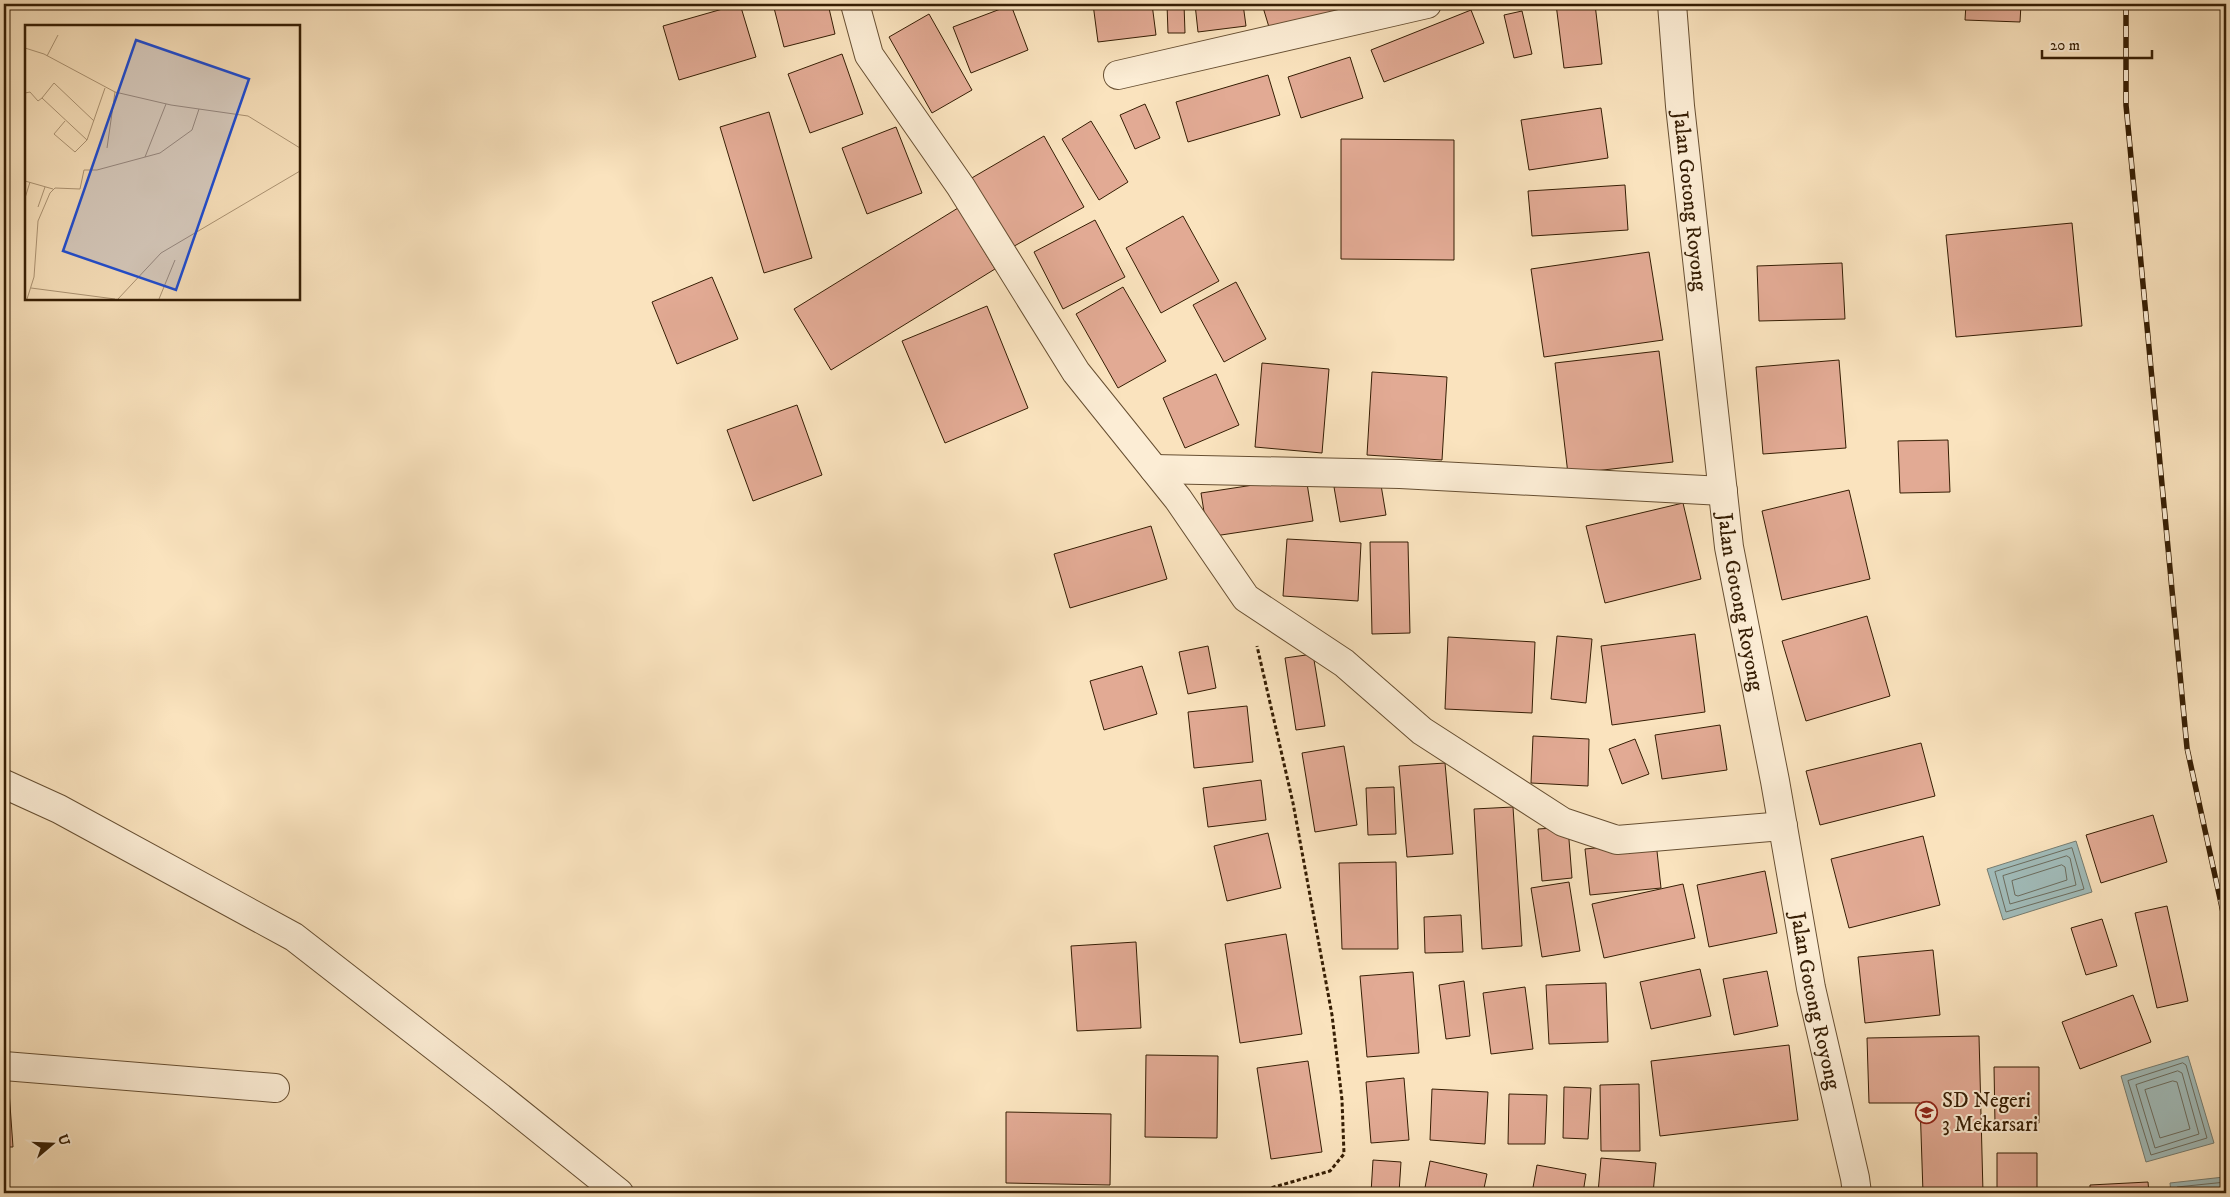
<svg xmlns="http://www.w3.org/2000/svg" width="2230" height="1197" viewBox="0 0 2230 1197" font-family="'IM FELL DW Pica',serif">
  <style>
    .water { fill: #a1bcba; stroke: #767d71 }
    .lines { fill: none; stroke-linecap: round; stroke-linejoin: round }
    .shore { stroke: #6c6d5f; stroke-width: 1 }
    .building { fill: #e2aa94; stroke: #361e04 }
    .street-casing { stroke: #674f32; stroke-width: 30 }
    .path { stroke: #361e04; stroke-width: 3; stroke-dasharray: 4 2.5; stroke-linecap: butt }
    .street { stroke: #fcedd5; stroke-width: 28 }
    .rail-casing { stroke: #361e04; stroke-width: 5.5 }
    .rail { stroke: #fcedd5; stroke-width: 4; stroke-dasharray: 11; stroke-linecap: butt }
    .labels { text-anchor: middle; stroke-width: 4; stroke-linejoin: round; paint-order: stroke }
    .street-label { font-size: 21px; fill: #361e04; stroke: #fcedd5 }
    .poi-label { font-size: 21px; fill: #361e04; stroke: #fcedd5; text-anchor: start }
    .inset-road { fill: none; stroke: #ac9474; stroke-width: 1 }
    .view { fill: #1d4ed8; fill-opacity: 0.15; stroke: #1d4ed8; stroke-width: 2.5 }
    .inset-edge { fill: none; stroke: #361e04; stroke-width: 2.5 }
  </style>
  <rect width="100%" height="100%" fill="#fae3be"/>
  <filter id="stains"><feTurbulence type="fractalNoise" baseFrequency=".004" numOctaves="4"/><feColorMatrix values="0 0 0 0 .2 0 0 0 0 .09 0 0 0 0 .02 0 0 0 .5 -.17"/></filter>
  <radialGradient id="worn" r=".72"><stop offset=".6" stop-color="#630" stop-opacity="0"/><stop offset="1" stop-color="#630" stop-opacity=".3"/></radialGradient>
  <path class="water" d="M2076,841l16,51 -89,28 -16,-51z
    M2188,1056l26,87 -68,19 -25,-86z
    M2224,1177l2,16h-55l-1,-10z"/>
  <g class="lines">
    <path class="shore" d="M2072,848l12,41 -78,23 -11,-40z
      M2067,856l3,2 6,27 -66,19 -7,-28z
      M2062,865l3,2 2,13 -49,16 -3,-1 -3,-14z
      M2183,1063l3,2 21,73 -56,17 -23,-74z
      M2178,1071l4,2 17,61 -44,14 -19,-63z
      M2173,1081l4,1 13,47 -30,9 -15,-48z
      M2175,1193l2,-6 49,-5"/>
  </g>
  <path class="building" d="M740,4l16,53 -77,23 -16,-54z
    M773,4h55l7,30 -51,13z
    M1093,4h59l4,31 -58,7z
    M1167,4h17l1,29h-17z
    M1195,4h48l3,22 -48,6z
    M1262,4h94l2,8 -86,25z
    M1556,4h39l7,60 -38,4z
    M1966,4h55l-1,18 -55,-2z
    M1011,5l17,45 -57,23 -18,-46z
    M1471,10l13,33 -100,39 -13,-32z
    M1522,11l10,43 -18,4 -10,-43z
    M929,14l43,76 -40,23 -43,-76z
    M842,54l21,60 -53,19 -22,-59z
    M1350,57l13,41 -62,20 -13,-41z
    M1268,75l12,40 -92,27 -12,-40z
    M1145,104l15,34 -25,11 -15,-34z
    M1601,108l7,50 -79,12 -8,-50z
    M769,112l43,146 -48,15 -44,-146z
    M1091,121l37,61 -29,18 -37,-61z
    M896,127l26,66 -55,21 -25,-66z
    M1044,136l40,71 -75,42 -39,-70z
    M1341,139l113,1v120l-113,-1z
    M1625,185l3,45 -96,6 -4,-45z
    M958,208l37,61 -164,101 -37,-61z
    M1183,216l36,65 -58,32 -35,-65z
    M1095,220l30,57 -62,32 -29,-57z
    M2072,223l10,103 -126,11 -10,-102z
    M1649,252l14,88 -119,17 -13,-88z
    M1842,263l3,56 -86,2 -2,-55z
    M712,277l26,62 -61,25 -25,-62z
    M1236,282l30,57 -42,23 -31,-57z
    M1123,287l43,74 -48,27 -42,-74z
    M987,306l41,102 -83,35 -43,-102z
    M1659,351l14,111 -105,12 -13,-111z
    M1839,360l7,88 -83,6 -7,-87z
    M1262,363l67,6 -7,84 -67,-6z
    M1372,372l75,5 -5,83 -75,-5z
    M1216,374l23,51 -54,23 -22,-50z
    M797,405l25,70 -69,26 -26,-71z
    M1948,440l2,52 -50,1 -2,-52z
    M1306,477l7,44 -105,16 -7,-44z
    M1380,479l6,36 -46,7 -6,-35z
    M1849,490l21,89 -88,21 -20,-89z
    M1683,503l18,76 -96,24 -19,-77z
    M1151,526l16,53 -97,29 -16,-54z
    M1287,539l74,4 -3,58 -75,-5z
    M1370,542h38l2,91 -38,1z
    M1867,616l23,80 -84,25 -24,-80z
    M1695,634l10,78 -93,13 -11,-79z
    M1557,636l35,3 -6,64 -35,-4z
    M1448,637l87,5 -3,71 -87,-4z
    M1208,646l8,42 -28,6 -9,-42z
    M1313,654l12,72 -29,4 -11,-72z
    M1142,666l15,48 -53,16 -14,-49z
    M1247,706l6,56 -59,6 -6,-56z
    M1720,725l7,45 -65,9 -7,-44z
    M1533,736l56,3 -1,47 -57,-3z
    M1635,739l14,35 -27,10 -13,-35z
    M1921,743l14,53 -115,29 -14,-54z
    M1344,746l13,79 -42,7 -13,-79z
    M1445,763l8,91 -46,3 -8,-91z
    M1261,780l5,40 -58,7 -5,-39z
    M1394,787l2,47 -28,1 -2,-47z
    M1513,807l9,139 -40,3 -8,-140z
    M2153,815l14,47 -66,21 -15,-48z
    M1568,827l4,51 -30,3 -4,-52z
    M1268,833l13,55 -54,13 -13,-55z
    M1923,836l17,69 -91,23 -18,-69z
    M1656,842l5,46 -71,7 -5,-46z
    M1396,862l2,87h-56l-3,-86z
    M1765,871l12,62 -68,14 -12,-62z
    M1569,882l11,69 -38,6 -11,-69z
    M1683,884l12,54 -91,20 -12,-54z
    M2167,906l21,95 -31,7 -22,-95z
    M1461,915l2,37 -38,1 -1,-36z
    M2102,919l15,47 -31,9 -15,-47z
    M1286,934l16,100 -62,9 -15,-99z
    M1136,942l5,86 -64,3 -6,-85z
    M1933,950l7,65 -75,8 -7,-66z
    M1700,969l11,47 -60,13 -11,-47z
    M1767,971l11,55 -44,9 -11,-56z
    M1413,972l6,81 -52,4 -7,-81z
    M1464,981l6,55 -24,3 -7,-54z
    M1606,983l2,59 -59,2 -3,-59z
    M1525,987l8,62 -42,5 -8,-61z
    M2133,995l18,47 -71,27 -18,-47z
    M1979,1036l4,157h-60l-3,-90h-51l-2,-65z
    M1789,1045l9,75 -138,16 -9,-75z
    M1146,1055l72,1 -1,82 -72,-1z
    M1308,1061l14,91 -51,7 -14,-91z
    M1994,1067h45v56l-44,1z
    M4,1076l4,1 5,70h-9z
    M1404,1078l5,62 -38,3 -5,-61z
    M1639,1084l1,67h-39l-1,-66z
    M1564,1087l27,1 -3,51 -25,-1z
    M1432,1089l56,3 -3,52 -55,-4z
    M1509,1094l38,1 -2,49h-37z
    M1006,1112l105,2 -1,71 -104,-2z
    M1997,1153h40v40h-40z
    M1601,1158l55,5 -3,30h-55z
    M1373,1160l28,2 -2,31h-28z
    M1430,1161l57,13 -4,19h-59z
    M1537,1165l49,9 -3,19h-51z
    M2148,1182l1,11h-59v-8z
    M1822,1189l1,4h-36z"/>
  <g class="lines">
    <defs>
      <g id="street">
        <path d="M855,4l14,51 92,132 115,185 102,127 68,99 98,65 78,68 141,91 54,18 166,-14"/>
        <path id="s1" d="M1672,4l8,102 49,441 46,234 36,207 44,190 2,15"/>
        <path d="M1118,75l309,-71"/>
        <path d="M1154,469l246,5 323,17"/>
        <path d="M4,784l55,25 235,128 203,158 122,98"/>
        <path d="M4,1066l271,22"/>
      </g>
    </defs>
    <use href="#street" class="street-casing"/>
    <path class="path" d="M1253,1193l77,-22 14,-17 -2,-54 -10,-85 -39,-212 -36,-157"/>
    <use href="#street" class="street"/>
    <defs>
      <path id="rail" d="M2126,4v101l61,643 39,178"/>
    </defs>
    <use href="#rail" class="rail-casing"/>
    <use href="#rail" class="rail"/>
  </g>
  <defs>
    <symbol id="school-ring" viewBox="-11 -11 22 22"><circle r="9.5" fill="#fcedd5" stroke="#8f2418" stroke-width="1.5"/><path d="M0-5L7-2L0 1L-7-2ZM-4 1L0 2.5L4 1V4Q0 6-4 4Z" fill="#8f2418"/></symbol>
  </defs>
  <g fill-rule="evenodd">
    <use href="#school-ring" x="1914" y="1100" width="25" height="25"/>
  </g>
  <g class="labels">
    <g class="street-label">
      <text dy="7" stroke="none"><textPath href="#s1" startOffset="198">Jalan Gotong Royong</textPath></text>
      <text dy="7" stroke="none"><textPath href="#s1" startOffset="602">Jalan Gotong Royong</textPath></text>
      <text dy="7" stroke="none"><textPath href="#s1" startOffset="1008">Jalan Gotong Royong</textPath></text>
    </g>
    <g class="poi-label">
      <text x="1942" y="1107">SD Negeri<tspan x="1942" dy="24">3 Mekarsari</tspan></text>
    </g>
  </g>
  <g transform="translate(25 25)">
    <rect width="275" height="275" fill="#fae3be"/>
    <path class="inset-road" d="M0,23l19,6 71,38 56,13 77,11 52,32M22,31l11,-21M0,68l5,-1 8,9 4,-3M40,96l-11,13 21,18 12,-12 18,-52M62,115l-45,-42 12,-15 40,38M82,123l8,-56M120,132l21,-53M0,156l28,8M0,173l5,-16M13,182l7,-20M6,263l84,11M2,274l7,-22 4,-56 12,-28 5,-5 25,1 4,-19h13l63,-17 32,-23 7,-21M93,274l43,-46 139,-82M134,274l16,-39"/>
    <path class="view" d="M111,15l113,39 -73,211 -113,-39z"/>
    <rect width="275" height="275" class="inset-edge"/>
  </g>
  <rect width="2230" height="1197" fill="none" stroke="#fae3be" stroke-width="20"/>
  <rect x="5" y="5" width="2220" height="1187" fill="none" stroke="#361e04" stroke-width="2.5"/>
  <rect x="10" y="10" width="2210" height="1177" fill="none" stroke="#361e04"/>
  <g transform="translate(52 1144) rotate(71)" stroke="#fcedd5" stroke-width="4" paint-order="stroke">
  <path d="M0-4L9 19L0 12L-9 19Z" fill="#361e04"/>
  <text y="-8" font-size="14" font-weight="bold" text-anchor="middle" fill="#361e04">U</text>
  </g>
  <path d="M2042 50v8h110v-8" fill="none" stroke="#361e04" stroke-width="2.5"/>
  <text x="2050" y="50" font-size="15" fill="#361e04" stroke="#fcedd5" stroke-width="4" paint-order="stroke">20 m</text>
  <rect width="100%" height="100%" filter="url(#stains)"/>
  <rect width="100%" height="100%" fill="url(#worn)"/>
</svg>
